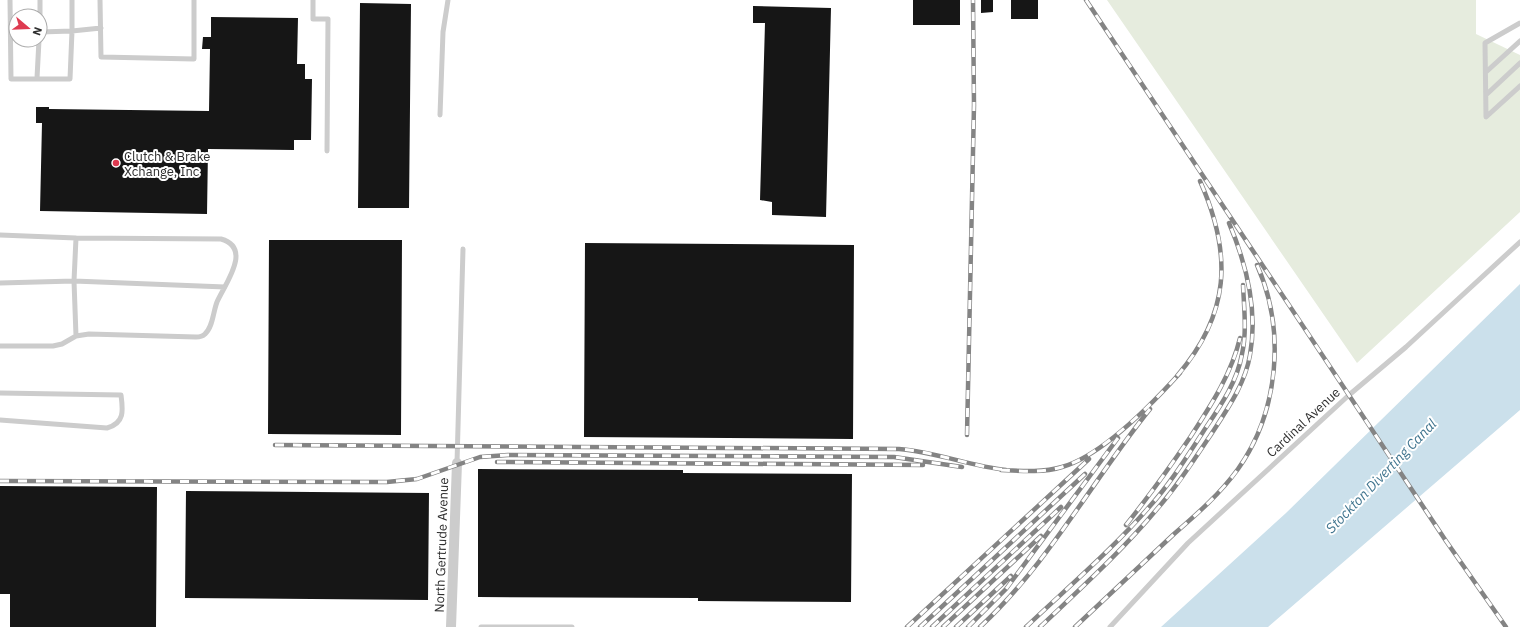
<svg xmlns="http://www.w3.org/2000/svg" width="1520" height="627" viewBox="0 0 1520 627" font-family="'IBM Plex Sans',sans-serif">
  <style>
    .green { fill: #e6ecde }
    .water { fill: #cbe0eb }
    .building { fill: #161616 }
    .lines { fill: none; stroke-linecap: round; stroke-linejoin: round }
    .lane { stroke: #ccc; stroke-width: 5 }
    .street { stroke: #ccc; stroke-width: 10 }
    .rail-casing { stroke: #848484; stroke-width: 4.5 }
    .rail { stroke: #fff; stroke-width: 3; stroke-dasharray: 9; stroke-linecap: butt }
    .poi-dot { fill: #de3a50; stroke: #fff; stroke-width: 1.5 }
    .labels { text-anchor: middle; stroke-width: 4; stroke-linejoin: round; paint-order: stroke }
    .poi-label { font-size: 13px; fill: #2f2f2f; stroke: #fff; text-anchor: start }
    .street-label { font-size: 13px; fill: #2f2f2f; stroke: #fff }
    .water-label { font-size: 14px; font-style: italic; fill: #40758f; stroke: #fff }
  </style>
  <rect width="100%" height="100%" fill="#fff"/>
  <path class="green" d="M1107,0h369v34l44,21v157l-163,151z"/>
  <path class="water" d="M1520,284v126l-252,217h-107l125,-114z"/>
  <path class="building" d="M913,0h47v25h-47z
    M981,0h12v12l-12,1z
    M1011,0h27v19h-27z
    M360,3l51,1 -2,204h-51z
    M753,6l78,2 -5,209 -54,-2v-13l-12,-2 5,-177h-12z
    M211,17l87,1 -1,46h8v15h7l-1,61h-17v10l-86,-1 -1,65 -167,-3 2,-88h-6v-16h13v2l160,2 1,-62h-8l1,-12h8z
    M269,240h133l-1,195 -133,-1z
    M585,243l269,2 -1,194 -269,-2z
    M478,469l205,1v3l169,1 -1,128 -153,-1v-3l-220,-1z
    M0,486l157,1 -1,140h-146v-33h-10z
    M186,491l243,2 -1,107 -243,-2z"/>
  <g class="lines">
    <path class="lane" d="M10,0l1,79h59l2,-48 -32,1
      M72,0v31l29,-3
      M100,0l1,57 93,2v-59
      M313,0v19h15l-1,132
      M40,16v-16
      M1520,23l-35,20 1,74 34,-31
      M1486,72l34,-31
      M37,78l2,-38
      M1487,94l33,-31
      M440,115l3,-83 5,-32
      M0,235l76,3 145,1c32,9 4,45 -4,63 -4,10 -4,25 -12,32 -2,2 -6,3 -9,3l-107,-3 -13,2
      M0,283l74,-2 151,6
      M0,346h53l9,-2 14,-8 -2,-55 2,-43
      M0,393l121,2c2,15 4,28 -14,33l-107,-8
      M457,463l6,-214
      M481,627h91
      M1110,627l78,-84 161,-148 57,-48 114,-105"/>
    <path class="street" d="M451,627l6,-164"/>
    <defs>
      <path id="rail" d="M1086,0l360,541 60,86
        M1177,376c53,-62 56,-121 23,-195
        M967,435l7,-330 -1,-105
        M275,445l624,4c37,3 71,17 107,21
        M497,462l426,3
        M1001,470c19,1 41,3 61,-3 39,-11 90,-63 118,-94
        M0,481l387,1 30,-3 63,-22 28,-2 386,2 68,10
        M1126,525c23,-29 44,-58 65,-89 20,-31 40,-61 49,-98
        M907,627l182,-168
        M920,627l165,-153
        M932,627l129,-120
        M943,627l98,-91
        M956,627l55,-51
        M968,627l38,-38 112,-151
        M980,627c68,-63 112,-146 170,-218
        M1026,627c41,-39 86,-77 124,-121 20,-22 36,-48 53,-74 16,-24 34,-49 39,-78 5,-22 2,-46 1,-69
        M1040,627c40,-38 82,-76 117,-118 20,-22 36,-48 53,-73 16,-25 35,-51 40,-81 8,-44 -4,-92 -21,-132
        M1075,627c33,-31 66,-62 99,-93 23,-20 46,-40 64,-65 41,-58 48,-139 19,-204"/>
    </defs>
    <use href="#rail" class="rail-casing"/>
    <use href="#rail" class="rail"/>
  </g>
  <circle class="poi-dot" cx="116" cy="163" r="4"/>
  <g class="labels">
    <g class="poi-label">
      <text x="124" y="161">Clutch &amp; Brake<tspan x="124" dy="15">Xchange, Inc</tspan></text>
    </g>
    <g class="street-label">
      <text transform="translate(1303 422) rotate(-43)" y="5">Cardinal Avenue</text>
      <text transform="translate(441 545) rotate(-88)" y="5">North Gertrude Avenue</text>
    </g>
    <g class="water-label">
      <text transform="translate(1381 476) rotate(-46)" y="5">Stockton Diverting Canal</text>
    </g>
  </g>
  <g transform="translate(28 28) rotate(109)"><circle r="19" fill="#ffffff" stroke="#acacac"/>
  <path d="M0-3L7 15L0 10L-7 15Z" fill="#de3a50"/>
  <text y="-6" font-size="11" font-weight="bold" text-anchor="middle" fill="#2f2f2f">N</text>
  </g>
</svg>
